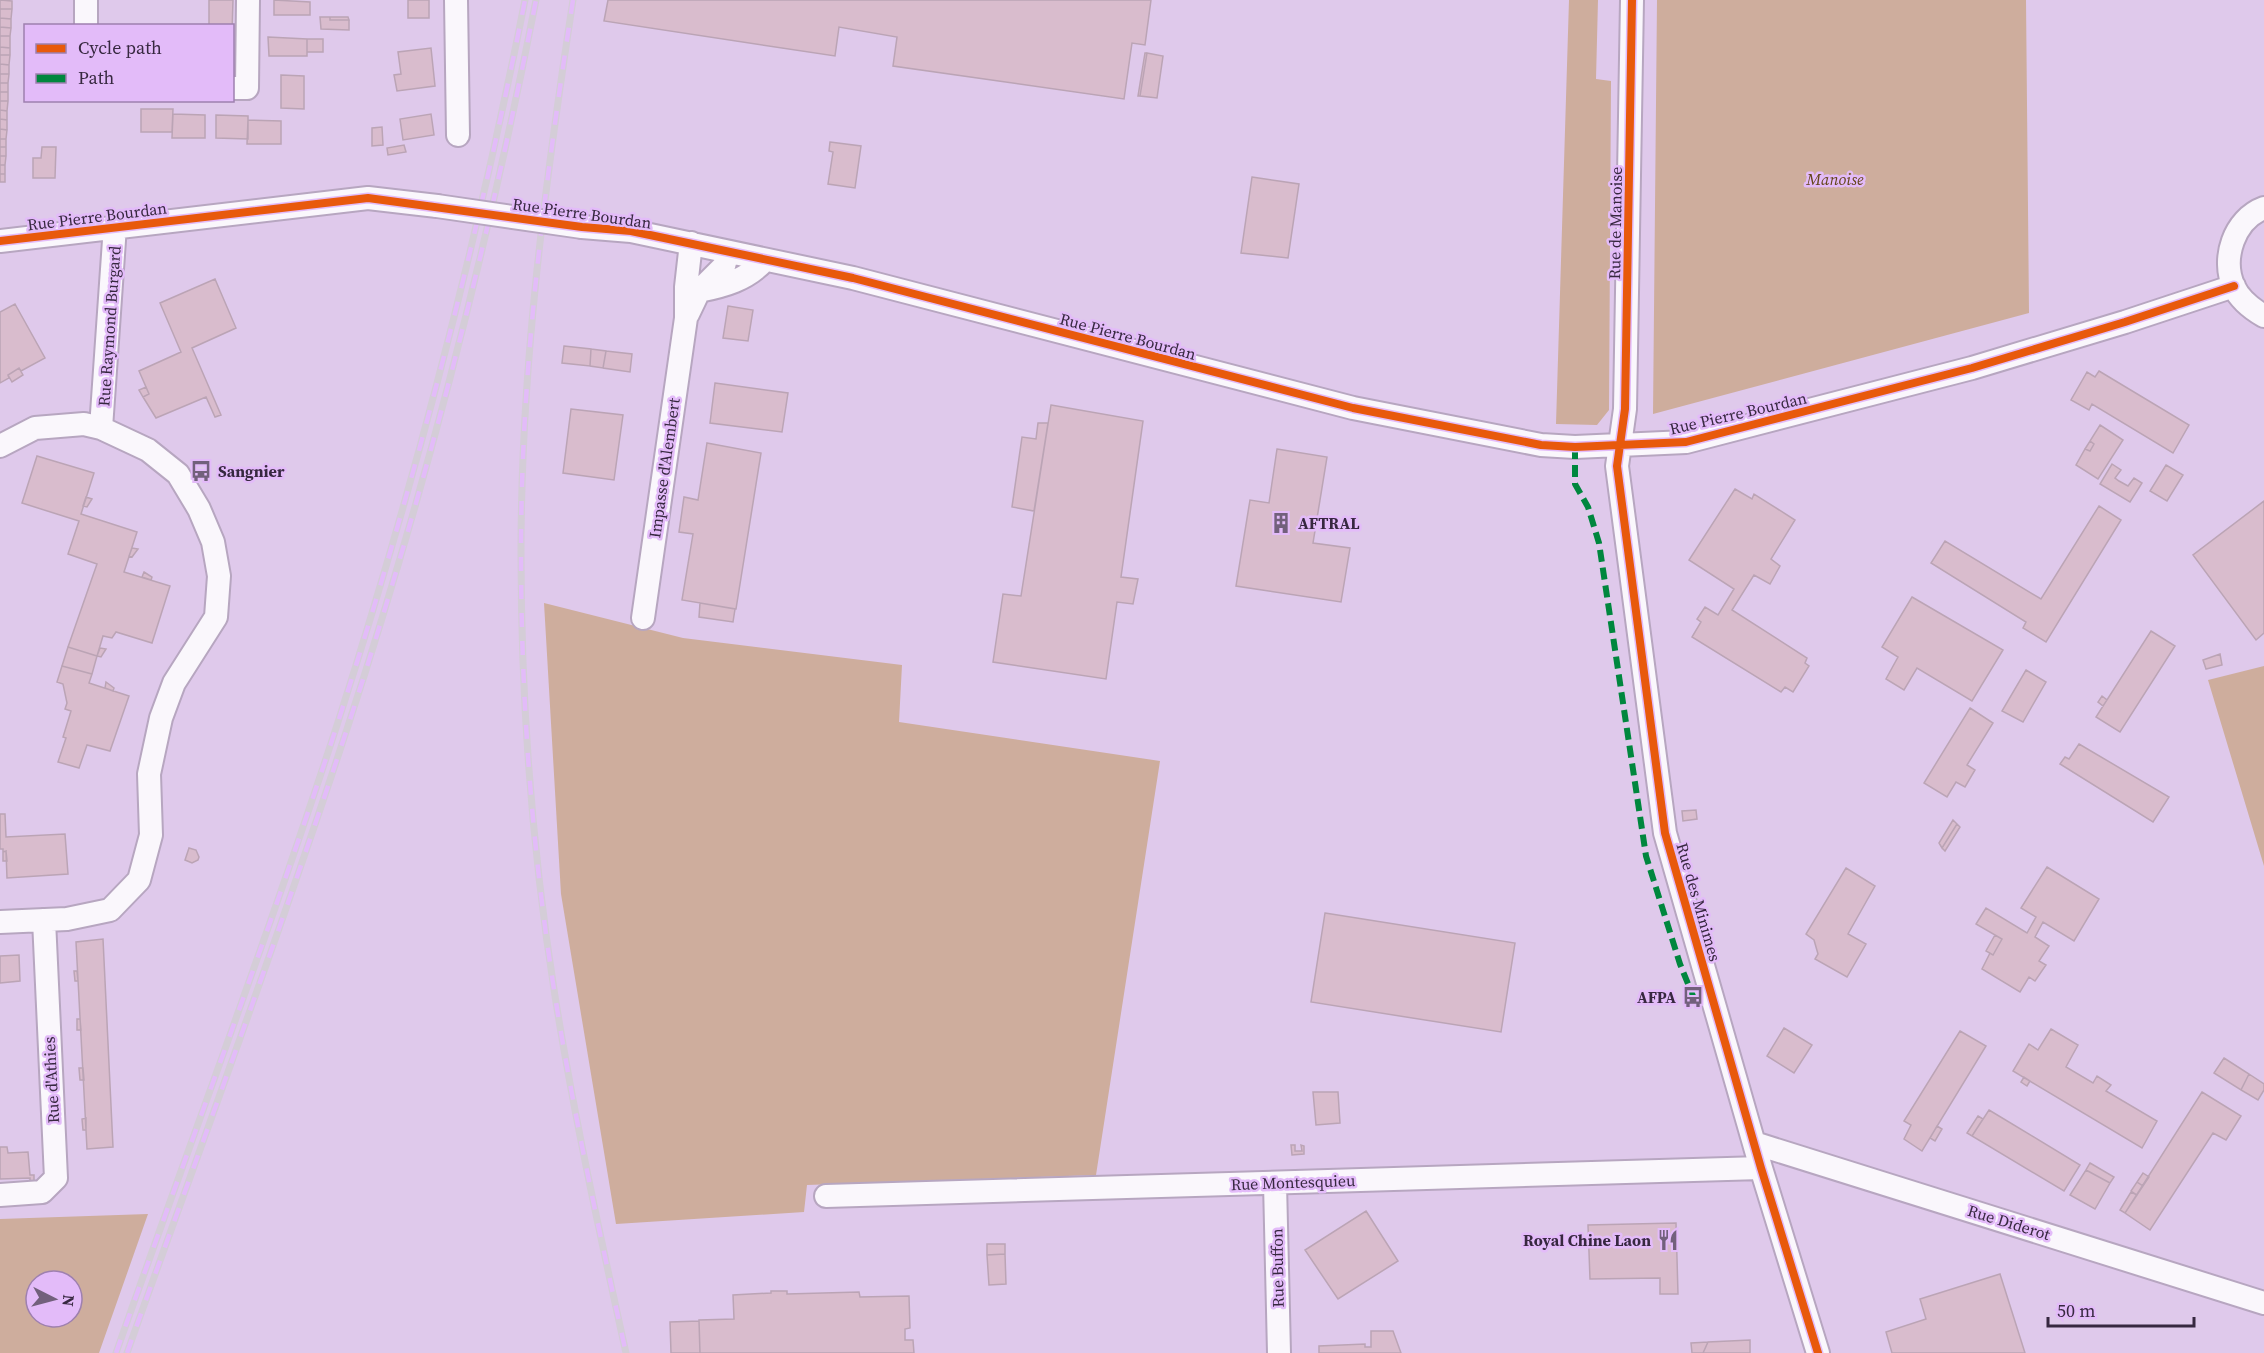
<svg xmlns="http://www.w3.org/2000/svg" width="2264" height="1353" viewBox="0 0 2264 1353" font-family="'Source Serif 4',serif">
  <style>
    .green { fill: #cead9d; fill-rule: evenodd }
    .building { fill: #d9bccd; stroke: #bba4b5; stroke-width: 1.5 }
    .lines { fill: none; stroke-linecap: round; stroke-linejoin: round }
    .minor-casing { stroke: #b7a6c0; stroke-width: 26 }
    .minor { stroke: #faf7fc; stroke-width: 22 }
    .rail-casing { stroke: #d4cdd7; stroke-width: 7 }
    .rail { stroke: #e3bbf9; stroke-width: 4.5; stroke-dasharray: 14; stroke-linecap: butt }
    .minor-bridge-casing { stroke: #b7a6c0; stroke-width: 26; stroke-linecap: butt }
    .minor-bridge { stroke: #faf7fc; stroke-width: 22 }
    .quiet { stroke: #00873e; stroke-width: 6; stroke-dasharray: 12 6; stroke-linecap: butt }
    .cycleway-casing { stroke: #e3bbf9; stroke-width: 11 }
    .cycleway { stroke: #e8590c; stroke-width: 8 }
    .labels { text-anchor: middle; stroke-width: 5; stroke-linejoin: round; paint-order: stroke }
    .park-label { font-size: 16px; font-style: italic; fill: #634519; stroke: #e3bbf9 }
    .street-label { font-size: 16px; fill: #372840; stroke: #e3bbf9 }
    .poi-label { font-size: 16px; font-weight: bold; fill: #372840; stroke: #e3bbf9; text-anchor: start }
  </style>
  <rect width="100%" height="100%" fill="#dfc9eb"/>
  <path class="green" d="M1569,0h29l-2,79 15,2 -2,329 -12,15 -41,-1z
    M1657,0h369l3,313 -376,101z
    M544,603l139,35 219,27 -3,57 261,39 -64,414 -289,10 -3,27 -188,12 -55,-330z
    M2264,666v200l-56,-186z
    M148,1214l-49,139h-99v-134zM36,1281h36v36h-36z"/>
  <path class="building" d="M0,0l12,1v8h-12z
    M209,0h24l-1,32v-6h-23z
    M274,0l36,2v13h-36z
    M408,0h21v18h-21z
    M608,0h543l-6,45 -13,-2 -8,56 -231,-33 4,-29 -58,-10 -4,29 -231,-35z
    M0,9h12l-1,10 -11,-1z
    M320,17h10v3h19v10l-28,-1z
    M330,17h18l1,3h-19z
    M0,18l11,1v9l-11,-1z
    M0,27l11,1 -1,8h-10z
    M0,36h10v12l-10,-1z
    M268,37l39,2v17h-38z
    M307,39h16v13h-16z
    M0,47l10,1v7h-10z
    M431,48l4,38 -38,5 -3,-16 7,-1 -3,-22z
    M1145,53h2l-7,43h-2z
    M1147,53l16,3 -6,42 -17,-2z
    M0,55h10l-1,10 -9,-1z
    M0,64l9,1v9h-9z
    M0,74h9l-1,9h-8z
    M281,75l23,1v33l-23,-1z
    M0,83h8v9h-8z
    M0,92h8v9h-8z
    M0,101h8l-1,10 -7,-1z
    M141,109h32l-1,23h-31z
    M0,110l7,1v9l-7,-1z
    M173,114l32,1v23h-33z
    M431,114l3,21 -31,5 -3,-21z
    M216,115l32,1v23l-32,-1z
    M0,119l7,1v10l-7,-1z
    M248,120l33,1v23h-34z
    M382,127l1,18 -11,1v-18z
    M0,129l7,1 -1,9h-6z
    M0,139h6v8h-6z
    M830,142l31,4 -6,42 -27,-4 5,-32 -4,-1z
    M404,145l2,7 -18,3 -1,-7z
    M0,147h6v9h-6z
    M42,147h14l-1,31h-22v-20h8z
    M0,156h6l-1,9h-5z
    M0,165h5v9h-5z
    M0,174h5v8h-5z
    M1252,177l47,7 -11,74 -47,-5z
    M215,279l21,49 -44,20 29,67 -6,2 -9,-20 -50,21 -13,-21 6,-3 -10,-23 42,-19 -21,-49z
    M15,304l30,54 -24,13 -2,-3 -11,7 1,3 -9,5v-71z
    M728,306l25,4 -5,31 -25,-3z
    M564,346l27,3 -1,17 -28,-3z
    M591,349l15,2 -3,17 -13,-2z
    M606,351l26,3 -2,18 -27,-4z
    M19,368l4,7 -11,7 -4,-7z
    M2099,371l90,54 -16,28 -81,-49 -3,6 -18,-10 16,-28 8,5z
    M715,383l73,10 -6,39 -72,-9z
    M146,387l3,7 -6,3 -4,-7z
    M1051,405l92,16 -22,156 17,2 -5,25 -16,-2 -11,77 -113,-17 10,-68 18,2z
    M571,409l52,6 -9,65 -51,-7z
    M1038,423h10l-14,88 -22,-4 10,-70 14,2z
    M2100,425l23,15 -25,39 -22,-14 9,-16 5,2 4,-7 -4,-3z
    M2090,441l4,3 -4,7 -5,-2z
    M707,443l54,10 -25,156 -54,-9 11,-66 -14,-2 5,-35 14,3z
    M1277,449l50,8 -14,86 37,5 -9,54 -105,-16 14,-86 19,3z
    M37,456l57,17 -13,41 56,18 -13,40 46,14 -18,57 -36,-11 -4,6 -9,-2 -6,20 -29,-9 29,-83 -29,-10 11,-33 -57,-18z
    M2112,464l9,6 -6,8 4,3 9,5 6,-8 8,5 -12,19 -30,-18z
    M2166,465l17,10 -16,26 -17,-10z
    M1735,489l17,10 2,-5 41,26 -24,39 9,7 -10,18 -16,-9 -22,35 75,48 -2,5 4,3 -16,26 -8,-5 -4,5 -89,-55 9,-15 -4,-3 8,-12 13,8 16,-26 -45,-29z
    M86,497l6,2 -5,8 -4,-1z
    M2264,501v132l-8,7 -63,-85z
    M2099,506l22,14 -75,122 -23,-14 3,-6 -95,-59 14,-22 96,58z
    M132,548l6,1 -6,8 -3,-1z
    M144,572l8,5 -1,3 -9,-3z
    M1912,597l91,53 -31,51 -55,-33 -13,22 -18,-11 12,-22 -16,-10z
    M700,603l35,6 -2,13 -34,-5z
    M2151,631l24,15 -55,86 -24,-15z
    M68,647l29,9 -5,18 -30,-8z
    M100,648l6,1 -5,8 -4,-1z
    M2220,654l2,11 -16,4 -3,-9z
    M62,666l30,8 -3,9 40,13 -19,55 -23,-6 -8,23 -21,-6 8,-24 -3,-1 8,-26 -6,-2 2,-6 -4,-19 -6,-2z
    M2026,670l20,12 -23,40 -21,-11z
    M106,682l8,6 -1,3 -8,-3z
    M2102,696l5,4 -4,6 -5,-4z
    M1970,708l23,15 -26,42 8,5 -10,17 -9,-5 -9,15 -23,-14z
    M2079,744l90,53 -16,25 -93,-58 5,-7 4,2z
    M1696,810l1,9 -14,2 -1,-10z
    M0,814h5l1,23 59,-3 3,40 -61,4 -1,-27 -3,1v-3h-3z
    M1953,820l4,4 -15,24 -3,-5z
    M1957,824l3,3 -15,24 -3,-3z
    M189,848l7,2 3,7 -1,3 -6,3 -7,-3z
    M6,851l1,10h-4v-9z
    M2047,867l52,32 -25,42 -31,-19 -8,15 14,9 -10,15 7,4 -11,16 -6,-4 -9,15 -38,-23 8,-16 3,2 9,-16 -26,-15 10,-16 41,25 9,-16 -15,-9z
    M1846,868l29,18 -27,48 18,10 -19,33 -32,-18 3,-5 -4,-14 -8,-6z
    M1325,913l190,30 -14,89 -190,-30z
    M1995,935l7,4 -9,16 -7,-4z
    M103,939l10,208 -26,2 -11,-207z
    M19,955l1,26 -20,2v-27z
    M74,971h3l1,10h-3z
    M77,1019h3l1,11h-4z
    M1784,1028l28,17 -18,28 -27,-17z
    M2051,1029l27,16 -12,22 27,16 4,-7 14,9 -5,6 51,30 -15,27 -129,-77 16,-27 9,6z
    M1960,1031l26,15 -64,105 -18,-12 7,-14 -7,-4z
    M2224,1058l25,16 -8,16 -27,-17z
    M79,1068h4l1,12h-4z
    M2249,1074l15,10v6l-6,10 -17,-10z
    M2024,1077l6,4 -3,5 -6,-4z
    M1313,1092h25l2,31 -24,2z
    M2202,1092l39,24 -15,24 -13,-7 -63,97 -25,-17z
    M1989,1110l91,55 -16,26 -92,-55z
    M1978,1116l5,3 -11,17 -5,-3z
    M86,1118v12h-3l-1,-11z
    M1937,1126l5,3 -7,12 -5,-3z
    M1291,1145h4v6h7l-1,-6 3,1v8l-12,1z
    M0,1147h7l1,6 20,-1 2,23h4v6h-4v-3l-30,1z
    M2090,1163l24,14 -4,6 -24,-13z
    M2086,1170l24,13 -15,26 -25,-14z
    M2143,1173l6,4 -6,9 -6,-4z
    M2137,1182l6,4 -6,9 -6,-4z
    M2131,1192l6,3 -12,18 -5,-3z
    M1366,1211l32,50 -60,38 -33,-49z
    M1676,1223l2,71h-18v-16l-70,1 -2,-54z
    M987,1244h18v10l-18,1z
    M1005,1254l1,30 -17,1 -2,-30z
    M2000,1274l25,79h-133l-6,-21 40,-13 -6,-20z
    M771,1291h16v3l72,-2 1,5 49,-1 1,32 -5,1v11h8l1,13h-214l-1,-33 35,-1 -1,-24 38,-2z
    M699,1321l1,32h-29l-1,-31z
    M1371,1331h22l8,22h-82v-7l46,-2v3h6z
    M1750,1340v13h-47l5,-11z
    M1708,1342l-5,11h-11l-1,-10z"/>
  <g class="lines">
    <defs>
      <path id="minor" d="M456,0l2,135
        M1632,0l-7,409 -8,57 48,367 96,335 57,185
        M86,26v-26
        M232,88h15l1,-88
        M2264,208c-30,11 -43,51 -30,79 6,13 18,22 30,29
        M582,227l49,4 222,47 500,130 188,37 34,2 111,-5 286,-74 153,-46 109,-36
        M0,241l368,-43 69,8
        M699,291c25,-5 48,-11 66,-31
        M688,314l11,-23 25,-25 4,-14
        M101,428l14,-202
        M0,446l35,-18 49,-4 17,4 47,22 30,24 21,35 14,33 6,34 -3,41 -42,66 -13,35 -12,56 2,61 -12,45 -29,30 -43,9 -67,3
        M643,618l43,-300v-31l5,-44
        M1754,1143l510,160
        M1275,1183l4,170
        M0,1195l42,-3 14,-14 -12,-258
        M826,1196l935,-28"/>
    </defs>
    <use href="#minor" class="minor-casing"/>
    <use href="#minor" class="minor"/>
    <defs>
      <path id="rail" d="M573,0c-28,184 -52,365 -52,552 0,149 11,298 34,444 19,120 45,239 71,357
        M116,1353c74,-210 153,-419 222,-631 76,-236 139,-478 187,-722
        M127,1353c74,-208 151,-414 220,-624 78,-238 141,-483 189,-729"/>
    </defs>
    <use href="#rail" class="rail-casing"/>
    <use href="#rail" class="rail"/>
    <defs>
      <path id="minor-bridge" d="M437,206l145,21"/>
    </defs>
    <use href="#minor-bridge" class="minor-bridge-casing"/>
    <use href="#minor-bridge" class="minor-bridge"/>
    <path class="quiet" d="M1575,447v37l13,23 11,36 47,313 34,108 17,42"/>
    <defs>
      <path id="cycleway" d="M1632,0l-7,409 -8,57 48,367 96,335 57,185
        M0,241l368,-43 214,29 49,4 222,47 500,130 188,37 34,2 111,-5 286,-74 153,-46 109,-36"/>
    </defs>
    <use href="#cycleway" class="cycleway-casing"/>
    <use href="#cycleway" class="cycleway"/>
  </g>
  <defs>
    <symbol id="bus-bare" viewBox="-9 -9 18 18"><path d="M-5-6H5V4H4V6H2V4H-2V6H-4V4H-5ZM-3.5-4V0h7V-4ZM-3.5 1.2v1.5H-2V1.2ZM2 1.2v1.5H3.5V1.2Z" fill="#72607c" stroke="#e3bbf9" stroke-width="2.5" paint-order="stroke"/></symbol>
    <symbol id="building-bare" viewBox="-9 -9 18 18"><path d="M-4-6H4V6H1V3H-1V6H-4ZM-2.5-4.3h1.7v1.8h-1.7ZM.8-4.3h1.7v1.8H.8ZM-2.5-1h1.7V.8h-1.7ZM.8-1h1.7V.8H.8Z" fill="#72607c" stroke="#e3bbf9" stroke-width="2.5" paint-order="stroke"/></symbol>
    <symbol id="restaurant-bare" viewBox="-9 -9 18 18"><path d="M-5-6h1v4h1v-4h1v4h1v-4h1v5L-1.5 .5V6h-2V.5L-5-1ZM5-6V6H3V1.5H1.5Q1.5-4 5-6Z" fill="#72607c" stroke="#e3bbf9" stroke-width="2.5" paint-order="stroke"/></symbol>
  </defs>
  <g fill-rule="evenodd">
    <use href="#bus-bare" x="186" y="456" width="30" height="30"/>
    <use href="#building-bare" x="1266" y="508" width="30" height="30"/>
    <use href="#bus-bare" x="1678" y="982" width="30" height="30"/>
    <use href="#restaurant-bare" x="1653" y="1225" width="30" height="30"/>
  </g>
  <g class="labels">
    <g class="park-label">
      <text x="1835" y="185">Manoise</text>
    </g>
    <g class="street-label">
      <text transform="translate(582 213) rotate(8)" y="6">Rue Pierre Bourdan</text>
      <text transform="translate(97 216) rotate(-7)" y="6">Rue Pierre Bourdan</text>
      <text transform="translate(1615 223) rotate(-89)" y="6">Rue de Manoise</text>
      <text transform="translate(109 326) rotate(-86)" y="6">Rue Raymond Burgard</text>
      <text transform="translate(1128 336) rotate(15)" y="6">Rue Pierre Bourdan</text>
      <text transform="translate(1738 413) rotate(-13)" y="6">Rue Pierre Bourdan</text>
      <text transform="translate(664 468) rotate(-82)" y="6">Impasse d'Alembert</text>
      <text transform="translate(1699 902) rotate(74)" y="6">Rue des Minimes</text>
      <text transform="translate(51 1080) rotate(-93)" y="6">Rue d'Athies</text>
      <text transform="translate(1293 1182) rotate(-2)" y="6">Rue Montesquieu</text>
      <text transform="translate(2009 1222) rotate(17)" y="6">Rue Diderot</text>
      <text transform="translate(1277 1268) rotate(-91)" y="6">Rue Buffon</text>
    </g>
    <g class="poi-label">
      <text x="218" y="477">Sangnier</text>
      <text x="1298" y="529">AFTRAL</text>
      <text x="1676" y="1003" text-anchor="end">AFPA</text>
      <text x="1651" y="1246" text-anchor="end">Royal Chine Laon</text>
    </g>
  </g>
  <rect x="24" y="24" width="210" height="78" fill="#e3bbf9" stroke="#9e80af" stroke-width="1.5"/>
  <rect x="36" y="44" width="30" height="9" fill="#e8590c" stroke="#9e80af" stroke-width="1.5"/>
  <text x="78" y="54" font-size="18" fill="#372840">Cycle path</text>
  <rect x="36" y="74" width="30" height="9" fill="#00873e" stroke="#9e80af" stroke-width="1.5"/>
  <text x="78" y="84" font-size="18" fill="#372840">Path</text>
  <g transform="translate(54 1299) rotate(96)"><circle r="28" fill="#e3bbf9" stroke="#9e80af" stroke-width="1.5"/>
  <path d="M0-4.5L10 22L0 15L-10 22Z" fill="#72607c"/>
  <text y="-9" font-size="16" font-weight="bold" text-anchor="middle" fill="#372840">N</text>
  </g>
  <path d="M2048 1317v9h146v-9" fill="none" stroke="#372840" stroke-width="3"/>
  <text x="2057" y="1317" font-size="18" fill="#372840" stroke="#e3bbf9" stroke-width="4.5" paint-order="stroke">50 m</text>
</svg>
